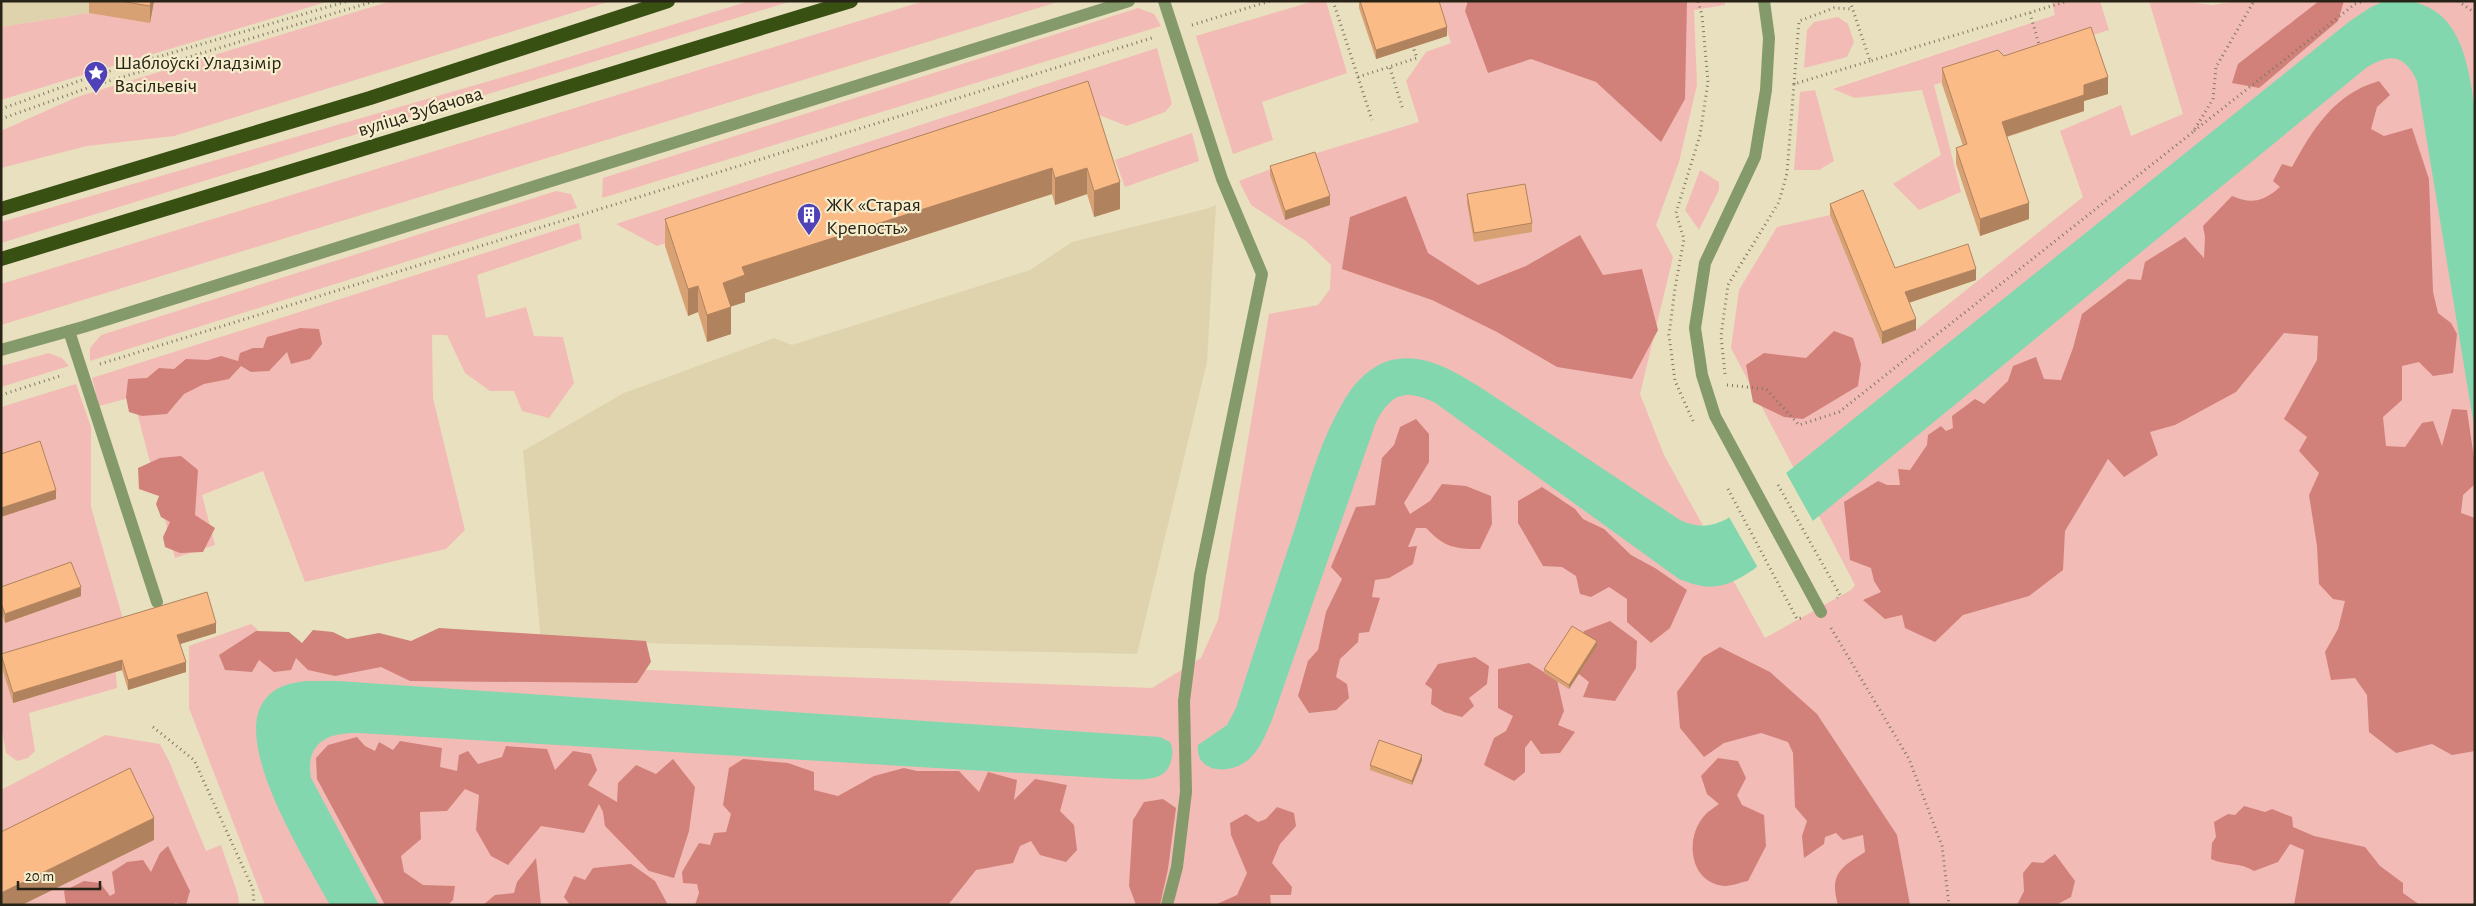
<svg xmlns="http://www.w3.org/2000/svg" width="2476" height="906" viewBox="0 0 2476 906" font-family="'Alegreya Sans',sans-serif">
  <style>
    .built { fill: #ded3ad }
    .green { fill: #f3bbb5 }
    .forest { fill: #d1817a }
    .water { fill: #83d7af }
    .pier { fill: #e9e0c0 }
    .lines { fill: none; stroke-linecap: round; stroke-linejoin: round }
    .path { stroke: #7f7964; stroke-width: 3; stroke-dasharray: 1 4; stroke-linecap: butt }
    .service { stroke: #859a6b; stroke-width: 12 }
    .minor { stroke: #859a6b; stroke-width: 12 }
    .trunk { stroke: #395013; stroke-width: 14 }
    .wall { fill: #d8a174 }
    .shaded-wall { fill: #b0835e }
    .building { fill: #fbbb87; stroke: #b0835e }
    .labels { text-anchor: middle; stroke-width: 4.5; stroke-linejoin: round; paint-order: stroke }
    .poi-label { font-size: 20px; fill: #272317; stroke: #f6edcd; text-anchor: start }
    .street-label { font-size: 20px; fill: #272317; stroke: #f6edcd }
  </style>
  <rect width="100%" height="100%" fill="#e9e0c0"/>
  <path class="built" d="M1,1h153l-4,22 -61,-10 -88,14z
    M1216,205l-9,157 -70,292 -596,-13 -18,-190 101,-58 150,-55 18,7 238,-75 42,-28 134,-33z"/>
  <path class="green" d="M154,1h175c-109,34 -219,65 -328,99v-73l88,-14 61,9z
    M391,1h220l-437,135 -87,10 -86,22v-37l76,-34z
    M749,1h43l-791,242v-21l523,-151z
    M924,1h137l-1060,324v-41z
    M1314,1h12l21,72 -85,29 11,38 -40,14 -37,-118z
    M1437,1h288v4l-31,5 3,75 -18,77 -23,63 17,32 -33,137 24,61 101,183 86,-48 4,-5 -124,-237 8,-58 38,-63 53,-12 52,129 34,-14 167,-133 -23,-66 61,-26 10,31 52,-22 -34,-113h34l29,4 24,-4h239v904h-2210l-76,-197v-62l62,-22 37,33 864,31 49,-30 17,-38 51,-306 49,-9 12,-16 1,-24 -25,-24 -55,-36 -12,-24 58,-22 122,-37 -13,-41 20,-29 25,-9z
    M2052,1h48l9,29 -175,55 27,107 -42,18 -26,-26 48,-29 -19,-65 -67,8 -22,-9 222,-74z
    M1138,8l16,6 7,12 -559,172 1,-20z
    M1838,17l10,7 6,18 -7,15 -43,11 3,-38 7,-8z
    M1157,48l15,56 -7,8 -38,14 -41,-16 -429,136 -41,-22z
    M1815,90l19,71 -15,9h-25l6,-78z
    M1192,133l7,28 -74,26 -10,-27z
    M1700,170l19,12v8l-20,40 -14,-20z
    M556,191l15,3 6,14 -487,153v-13l11,-13z
    M579,223l3,16 -105,36 9,43 40,-11 8,29 29,1 11,46 -25,35 -27,-7 -8,-20h-24l-25,-18 -18,-38h-15l1,63 32,132 -19,19 -141,33 -42,-111 -61,24 13,50 -40,13 -42,-161 -34,9 -7,-28z
    M49,353l13,5 7,8 -68,21v-21z
    M76,384l15,43v80l42,147 -18,7 2,27 -88,25 6,38 -7,7 -11,3 -11,-8 -5,-28v-318z
    M105,735l55,9 9,17 37,90 15,-6 17,50 1,10h-238v-115z"/>
  <path class="forest" d="M1468,1h219l-2,98 -24,43 -65,-60 -65,-23 -43,14 -23,-62z
    M2319,1h25l-6,20 -79,67 -27,-5 6,-19z
    M2379,81l11,14 -13,12 -6,22 13,7 28,-8 17,51 4,113 5,21 13,10 6,11 -4,39 -20,3 -14,-14 -17,4v34l-19,17 3,29 19,1 17,-24 11,-2 9,25 10,-37 15,1 8,55v19l-12,11 -2,18 14,5v233l-23,4 -20,-11 -36,9 -27,-21 -2,-37 -12,-17 -24,2 -6,-28 13,-23 7,-28 -12,-2 -14,-15 -2,-38 -8,-51 10,-22 -20,-22 8,-14 -23,-18 33,-59 1,-24 -34,-3 -48,59 -61,33 -25,7 8,23 -34,22 -16,-18 -43,72 -2,39 -34,26 -66,19 -28,27 -30,-14 -3,-13 -17,4 -22,-19 18,-8 -7,-11 -3,-13 -21,-8 -6,-58 34,-21 9,4h13l-2,-16 12,1 17,-25 1,-10 13,-9 5,5 7,-3 -1,-12 23,-17 9,5 24,-23 5,-15 23,-9 8,22 17,1 12,-32 9,-34 46,-35 13,1 4,-18 40,-25 19,21 1,-21 -2,-11 29,-30c20,9 32,5 48,-9l-7,-6 9,-17 10,3c21,-38 42,-73 87,-86z
    M1406,196l22,57 50,32 48,-19 54,-31 23,40 39,-6 16,61 -26,49 -75,-12 -60,-35 -65,-32 -90,-31 8,-52z
    M300,328l19,1 3,15 -12,15 -19,5 -4,-12 -18,19 -18,1 -10,-6 -12,13 -25,5 -20,10 -17,20 -25,2 -13,-4 -3,-15 2,-18 19,-1 12,-10 15,1 12,-10 22,1 13,-4 17,5 2,-8 13,-5h10l4,-11z
    M1834,331l19,7 8,26 -3,22 -55,33 -19,-2 -31,-15 -7,-37 18,-12 42,5z
    M1416,419l13,15v28l-25,41 6,11 20,-13 12,-17 24,2 25,10 1,28 -12,25c-26,0 -36,-2 -54,-21h-10l-8,19 9,-1 -4,18 -24,14 -14,2 -3,17 8,1 -11,34 -10,1 -1,9 -18,17 -4,18 11,7 2,14 -13,12 -27,3 -11,-17 10,-35 10,-11 8,-38 16,-33 -11,-12 25,-60 19,-2 7,-47 12,-13 6,-18z
    M181,456l17,14 -3,45 20,13 -12,24 -23,1 -15,-6 -2,-10 7,-15 -9,-5 -5,-13 3,-8 -20,-7 -1,-21 22,-10z
    M1542,487l33,22 8,10 21,10 27,26 24,13 32,22 -17,38 -19,15 -24,-21v-23l-18,-12 -18,10 -11,-3 -4,-18 -14,-9 -19,-1 -25,-43v-22z
    M1610,621l27,20 -1,27 -21,33 -32,-4 6,-15 -14,-11 9,-40z
    M439,628l207,13 5,21 -14,21 -227,-2 -29,-14 -46,9 -27,-6 -12,-12 -5,12 -17,2 -15,-12 -7,12 -27,-2 -6,-15 37,-24 33,1 13,11 11,-13 20,2 14,7 32,-6 32,8z
    M1720,647l50,25 47,42 80,121 13,70h-72c-9,-31 3,-38 27,-53l-2,-17 -20,5 -7,-7 -11,4 -1,7 -20,14 -2,-22 5,-15 -12,-14 -2,-54 -5,-11 -27,-9 -37,10 -20,14 -24,-29 -3,-36 26,-35z
    M1475,657l14,9 -2,18 -18,14 5,8 -12,11 -18,-5 -13,-8 1,-15 -7,-5 13,-20z
    M1529,663l28,17 7,31 -6,14 17,7 -15,21 -19,1 -10,-14 -6,8v24l-11,9 -30,-16 10,-27 12,-7 7,-15 -15,-8v-39z
    M357,737l8,9 10,5 4,-9 14,8 7,-9 42,7 -2,19 17,4 2,-16 9,-4 10,13 24,-7 4,-11 41,3 8,21 18,-19 18,3 6,16 -9,15 29,17 1,-19 18,-18 20,9 17,-15 22,28 -6,44 -15,47 -25,-7 -44,-45 -2,-14 -4,-8 -15,29 -43,-7 -33,39 -17,-9 -15,-26 3,-35 -14,-6 -18,22 -27,1 1,27 -20,17 3,16 19,13 32,1 -2,14 -5,5h-63l-68,-126 -1,-21 12,-13z
    M1718,758l20,3 8,17 -9,17 5,10 22,10 2,31 -18,35c-7,1 -16,5 -23,5 -35,-2 -41,-47 -21,-70 4,-5 10,-8 15,-12l-12,-10 -6,-18z
    M743,759l45,4 26,9v18l24,6 36,-20 30,-8 13,3h42l20,21 9,-20 29,8 -3,20 21,-21 32,6 -7,26 14,14 3,25 -11,12 -26,-7 -9,-14 -11,5 -7,17 -37,7 -28,35h-253l4,-12 -2,-9 -14,-1 -1,-11 17,-29 11,2 4,-12 12,-1 5,-18 -8,-9 6,-37z
    M1163,799l13,9 -8,61 -8,36h-24l-7,-19 4,-66 11,-18z
    M2244,806l21,6 7,-3 20,8 1,10 21,9 51,11 15,19 23,17v10l17,12h-126l10,-55 -14,-6 -12,18 -24,9c-14,-9 -28,-5 -43,-12l1,-16 4,-6 -2,-15 14,-8 7,1z
    M1277,807l17,6 2,13 -16,18 -8,19 20,24 -1,8h-21l1,10h-68l14,-1 20,-9 10,-22 -16,-38 -1,-12 16,-9 12,8 8,-3z
    M168,846l22,45 -4,14 -11,-2 -1,2h-108l-2,-14 20,-10 16,2 10,13 5,-3 -3,-21 15,-10 16,-2 8,12 9,-19z
    M2055,854l20,27 -4,16 -15,8h-39l7,-14 -1,-18 9,-11 11,1z
    M536,858l5,47h-58l12,-10 19,-2 3,-11z
    M631,864l24,17 13,24h-98l-6,-8 10,-21 11,4 8,-12z"/>
  <path class="water" d="M2385,1c11,0 21,-1 32,2 46,12 52,67 58,106v323l-58,-351c-13,-27 -27,-28 -51,-13l-613,502c-28,18 -42,22 -74,9l-245,-177c-30,-13 -42,-9 -58,20l-104,298c-7,16 -13,33 -28,43 -19,12 -49,8 -46,-18l29,-20 9,-17c19,-60 39,-120 59,-180 13,-42 25,-86 47,-124 10,-18 25,-36 46,-43 34,-10 64,9 92,26l200,133c21,10 36,6 55,-6l615,-493 21,-14z
    M307,681h31l822,56 10,5c3,6 3,12 1,19 -5,23 -35,18 -53,18l-759,-46c-32,-1 -54,10 -48,45l68,127h-49c-23,-42 -95,-155 -68,-201 10,-17 26,-21 45,-23z"/>
  <path class="pier" d="M1785,471l29,52 -56,45 -30,-53z"/>
  <g class="lines">
    <path class="path" d="M1333,1l39,119
      M1850,1l20,60 198,-60
      M2458,1l17,12
      M2030,13l10,35
      M1192,25l78,-24
      M1390,68l13,42
      M1358,77l59,-19 -4,-11
      M1794,84l5,-63 35,-13 18,1
      M1,109l92,-33 255,-75
      M1,119l95,-34 279,-84
      M2194,131l161,-127 9,-3
      M100,364l1055,-327
      M1725,374l-4,-38 7,-51 51,-83 8,-29 7,-89 76,-23
      M1727,385l39,4 33,36 40,-13 354,-280 20,-33 3,-32 38,-66
      M1,395l62,-20
      M1693,421l-18,-40 -6,-46 6,-47 9,-49 -8,-26 24,-78 8,-53 -6,-67 -4,-14
      M1778,485l62,110 -3,3
      M1728,489l69,130 4,-1
      M1831,628l78,131 33,87 7,59
      M153,727l41,33 59,129 1,16"/>
    <path class="service" d="M1164,1l58,178 40,95 -62,301 -16,126 2,91 -9,75 -10,38
      M1764,1l5,37 -3,52 -11,67 -50,106 -10,65 7,47 13,41 106,196
      M69,331l88,271"/>
    <path class="minor" d="M1,350l82,-23 1046,-326"/>
    <path class="trunk" d="M1,209l369,-111 298,-97
      M1,259l850,-258"/>
  </g>
  <path class="wall" d="M89,1h65l-4,22 -61,-10z
    M1359,1h80l8,35 -71,23 -17,-51z
    M1942,68l166,26 -24,7v10l-77,26 22,82 -49,17 -24,-72v-16l7,-2 -21,-62z
    M1088,81l32,128 -26,8 -7,-23 -32,11 -3,-11 -307,99v9l-15,5 1,27 -24,8 -9,-30 -10,4 -23,-70v-27z
    M1270,166l60,39 -45,15 -15,-45z
    M1467,194l65,29v9l-58,10 -7,-39z
    M1830,204l65,64 81,12 -67,23 7,27 -34,14 -52,-129z
    M1,587l80,9 -76,27 -4,-11z
    M216,633l-36,11 6,28 -58,18 -6,-20 -109,33 -12,-38v-11z
    M1597,646l-28,43 -25,-16v-4z
    M1422,760l-10,25 -42,-15v-5z"/>
  <path class="shaded-wall" d="M151,1h3l-4,22v-17z
    M1447,27v9l-71,23v-9z
    M2108,77v17l-24,7v10l-82,27v-16l82,-37z
    M1052,168v26l-307,99v9l-22,7v-26l19,-16z
    M1087,168v26l-32,11v-27z
    M1120,182v27l-26,8v-26z
    M1330,196v9l-45,15v-9z
    M2029,203v16l-49,17v-17z
    M1976,269v11l-71,24v-12z
    M698,286v26l-10,4v-27z
    M731,307v27l-24,8v-27z
    M1916,319v11l-34,14v-12z
    M56,490v9l-55,18v-9z
    M81,587v9l-76,27v-9z
    M216,623v10l-39,12v-10z
    M1597,641v5l-28,43v-4z
    M122,660v10l-109,33v-10z
    M186,662v10l-58,18v-10z
    M1422,755v5l-10,25v-4z
    M154,818v22l-132,65h-21v-12z"/>
  <path class="building" d="M120,1h31l-1,5z
    M1360,1h79l8,26 -71,23z
    M2091,27l17,50 -24,8v10l-82,27 27,81 -49,16 -24,-71 11,-4 -25,-76 56,-18 6,6z
    M1088,81l32,101 -26,9 -7,-23 -32,10 -3,-10 -310,99 3,8 -22,8 8,24 -24,8 -9,-29 -10,3 -23,-70z
    M1315,152l15,44 -45,15 -15,-45z
    M1525,184l7,39 -58,10 -7,-39z
    M1863,190l32,78 73,-24 8,25 -71,23 11,27 -34,13 -52,-128z
    M40,441l16,49 -55,18v-54z
    M71,562l10,25 -76,27 -4,-11v-16z
    M207,592l9,31 -39,12 9,27 -58,18 -6,-20 -109,33 -12,-39z
    M1572,626l25,15 -28,44 -25,-16z
    M1379,740l43,15 -10,26 -42,-16z
    M130,768l24,50 -153,75v-61z"/>
  <defs>
    <symbol id="sight-pin" viewBox="-11 -11 22 30"><path d="M0 17L-7.5 6A9.5 9.5 0 1 1 7.5 6Z" fill="#4f41b8" stroke="#f6edcd"/><path d="M0-6L1.8-2.2L6-1.7L2.9 1.2L3.7 5.4L0 3.3L-3.7 5.4L-2.9 1.2L-6-1.7L-1.8-2.2Z" fill="#fff"/></symbol>
    <symbol id="building-pin" viewBox="-11 -11 22 30"><path d="M0 17L-7.5 6A9.5 9.5 0 1 1 7.5 6Z" fill="#4f41b8" stroke="#f6edcd"/><path d="M-4-6H4V6H1V3H-1V6H-4ZM-2.5-4.3h1.7v1.8h-1.7ZM.8-4.3h1.7v1.8H.8ZM-2.5-1h1.7V.8h-1.7ZM.8-1h1.7V.8H.8Z" fill="#fff"/></symbol>
  </defs>
  <g fill-rule="evenodd">
    <use href="#sight-pin" x="82" y="59" width="28" height="38"/>
    <use href="#building-pin" x="795" y="201" width="28" height="38"/>
  </g>
  <g class="labels">
    <g class="poi-label">
      <text x="114" y="69">Шаблоўскі Уладзімір<tspan x="114" dy="23">Васільевіч</tspan></text>
      <text x="826" y="211">ЖК «Старая<tspan x="826" dy="23">Крепость»</tspan></text>
    </g>
    <g class="street-label">
      <text transform="translate(420 111) rotate(-17)" y="7">вуліца Зубачова</text>
    </g>
  </g>
  <rect width="2476" height="906" fill="none" stroke="#272317" stroke-width="5"/>
  <path d="M18 881v8h82v-8" fill="none" stroke="#272317" stroke-width="2.5"/>
  <text x="25" y="881" font-size="15" fill="#272317" stroke="#f6edcd" stroke-width="4" paint-order="stroke">20 m</text>
</svg>
